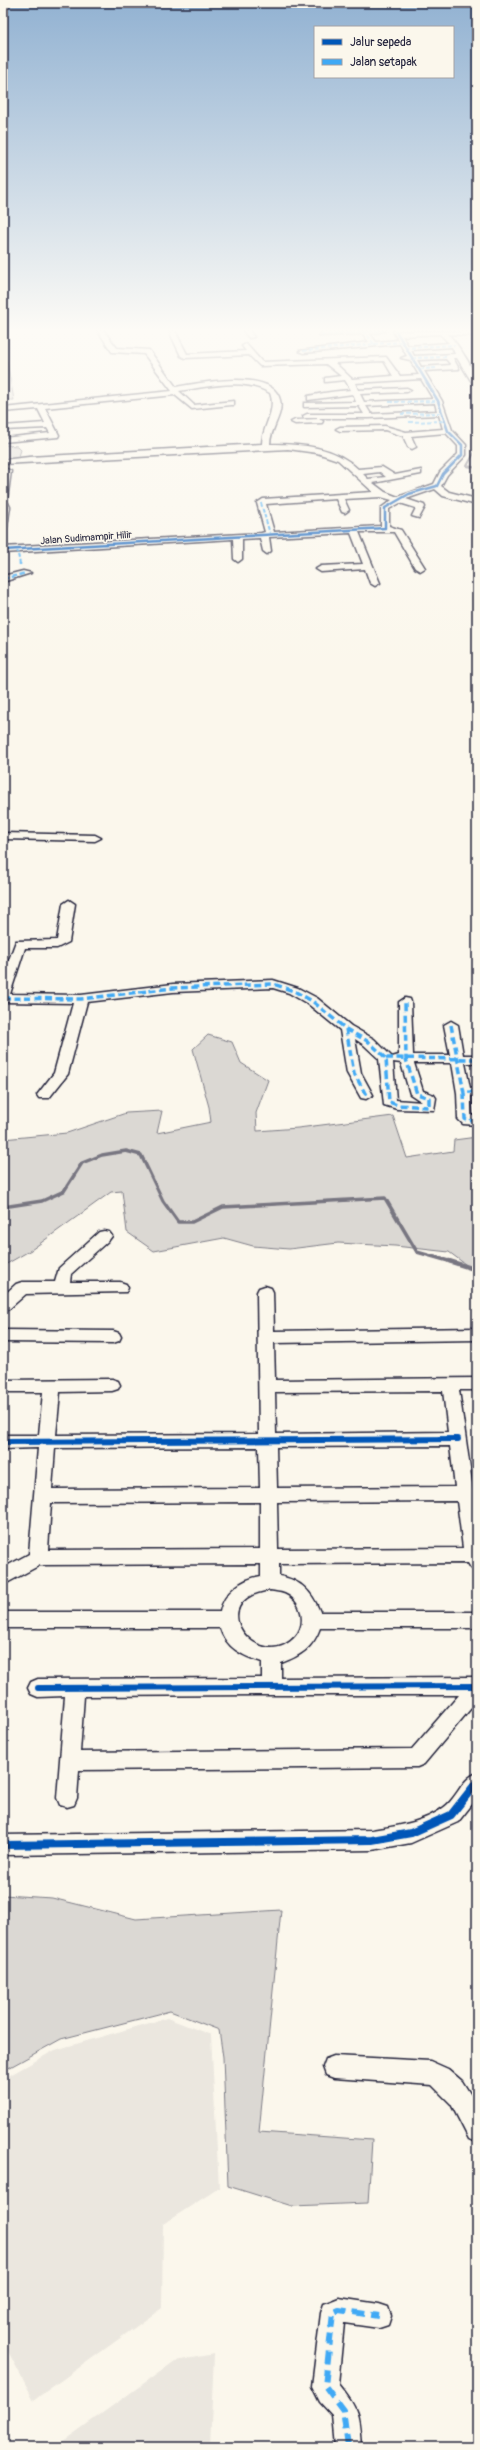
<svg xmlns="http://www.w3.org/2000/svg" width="480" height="2450" viewBox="0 0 480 2450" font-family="Pangolin,sans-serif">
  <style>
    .built { fill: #ebe7df }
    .green { fill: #dbd8d3; stroke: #7e7d87 }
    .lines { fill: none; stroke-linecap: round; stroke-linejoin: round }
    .stream-far2 { stroke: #787681; stroke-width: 2 }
    .stream-far1 { stroke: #787681; stroke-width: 3.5 }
    .stream { stroke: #787681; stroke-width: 4.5 }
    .minor-casing { stroke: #22223b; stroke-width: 3 }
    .minor { fill: #fbf7ec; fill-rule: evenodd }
    .quiet-far3 { stroke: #3fa9f5; stroke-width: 2; stroke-dasharray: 4 2; stroke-linecap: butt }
    .quiet-far2 { stroke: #3fa9f5; stroke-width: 2.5; stroke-dasharray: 5.5 2.5; stroke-linecap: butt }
    .quiet-far1 { stroke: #3fa9f5; stroke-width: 3.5; stroke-dasharray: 7 3.5; stroke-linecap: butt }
    .quiet { stroke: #3fa9f5; stroke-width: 6; stroke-dasharray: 12 6; stroke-linecap: butt }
    .cycleway-far2-casing { stroke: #fbf7ec; stroke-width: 4 }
    .cycleway-far1-casing { stroke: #fbf7ec; stroke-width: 8 }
    .cycleway-casing { stroke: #fbf7ec; stroke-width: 10 }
    .cycleway-far2 { stroke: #0057b8; stroke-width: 2.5 }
    .cycleway-far1 { stroke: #0057b8; stroke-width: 6 }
    .cycleway { stroke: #0057b8; stroke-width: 8 }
    .labels { text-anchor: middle; stroke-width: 3.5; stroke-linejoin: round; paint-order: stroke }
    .far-street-label { font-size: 10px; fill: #22223b; stroke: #fbf7ec }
  </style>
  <rect width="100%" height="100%" fill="#fbf7ec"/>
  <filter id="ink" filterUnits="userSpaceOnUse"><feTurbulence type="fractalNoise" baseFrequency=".025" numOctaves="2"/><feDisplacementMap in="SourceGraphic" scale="8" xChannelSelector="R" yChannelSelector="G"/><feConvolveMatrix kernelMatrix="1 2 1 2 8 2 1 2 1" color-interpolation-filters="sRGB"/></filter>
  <g filter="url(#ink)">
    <path class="built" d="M167,2018l44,17 8,153 -56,36 -1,84 -128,92 -31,-58v-263l52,-29z
      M214,2354l-4,93h-155l120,-86z"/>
    <path class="green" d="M3,361h4l7,39h-11z
      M3,442l3,3 11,1 4,4 -3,9 -15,2z
      M208,1035l24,7 9,21 27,17 -12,33 1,18 41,-3 95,-12 14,42 46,-7 1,-11 23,-3v136l-28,-21 -54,-6 -57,-3 -49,6 -36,-3 -29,-8 -70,13 -27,-19 -5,-41 -11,1 -80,58 -28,16v-127l64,-6 59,-20 36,-2 -5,22 54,-11 -2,-15 -16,-58z
      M3,1895l49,3 84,21 145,-9 -22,222 113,8 -4,63 -76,3 -64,-20 -5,-129 -4,-27 -49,-19 -109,28 -58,32z"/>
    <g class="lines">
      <path class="stream-far2" d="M477,448l-10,18 10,2
        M477,470l-4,8 4,7"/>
      <path class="stream-far1" d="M3,1207l39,-6 22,-10 18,-28 20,-8 24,-4 15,4 22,46 15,21h14l31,-15 162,-9 32,54 35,10"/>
      <path class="stream" d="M449,1261l22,7 6,-3"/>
      <defs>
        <path id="minor" d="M98,331h6l13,17 32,2 27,37c23,-4 97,-19 104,13 4,14 -10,29 -10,44 31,0 65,2 88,25l24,-2 13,8 26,-5v4l-48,9 12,9 13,5 36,-13 6,-12 18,-18v-8l-12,-13 -35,3 5,11 -4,2 -4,-2 -5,-11 -18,-6 -45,1 -4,-2 4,-2 45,-1 21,6 37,-3 -4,-14 -70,3h-65l-1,-2 4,-2h57l-5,-8 -55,1v-4h3l49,-1 -3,-8 -45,6v-4c15,-3 27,-5 43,-6l-6,-10 -20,2v-4l16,-2 -15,-12 -66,2 -11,-11 -64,3 -4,-2 -12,-25h6l12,23 59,-3 -4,-5 4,-2 16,18 124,-5 14,19 19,-1 -9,-15 -9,-2 6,-2 -7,-12 -97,9 -4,-2 70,-9 -6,-8 -44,2 2,-3 64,-2 -15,3 6,8 22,-2 -5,-9 84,1v4l-29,-2c9,9 29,38 29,50h-4l-16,-26h-4l6,11 -35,2 18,30 10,29 14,15v10l-19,20 -6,11 8,6 28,7v6l-34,-9 -8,-7 -29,10 18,6 1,2 -6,11 -7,-2 4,-8 -16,-5 -11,6v17l12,4 24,38 -5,3 -5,-3 -21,-36h-35l21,51 -5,3 -5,-3 -5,-14 -44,3 -5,-3 5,-3 42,-2 -12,-31 -82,4 2,14 -4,3 -4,-3 -3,-13 -18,1v20l-4,3 -4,-3 -1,-20 -230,14v-6l258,-14 4,-1 -8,-29 6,-4 110,-7 -35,-32 -21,-7 -29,-4 -285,15v-4l26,-3 233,-13c0,-18 15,-33 8,-51 -26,-16 -63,-6 -91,-2l15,14 40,-4v4h-3l-39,4 -17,-14 -130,13 14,27 -1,2 -55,5v-4l47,-5 -3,-5 -44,2v-4l42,-3 -7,-14 -35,3v-4l169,-17 -28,-37 -32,-2zM440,334l9,9 -41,3 -6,-10zM452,347l3,7 -41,2 -3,-6zM446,359l5,6 -30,2 -4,-7zM384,361l9,15 -41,3 -17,-16zM421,379l12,20 -69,3 -4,-8 47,-2 4,-2 -4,-2 -49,2 -3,-7zM435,403l2,8 -66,3 -5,-8zM380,472l6,5 -18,2 -5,-5zM381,497l11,3 -11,8v18l-107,6 -8,-28 70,-5 6,13 3,1 4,-3 -5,-11z
          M243,331h6l5,6 -5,1z
          M319,419l4,2 -1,2 -27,1 -4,-2 4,-2z
          M7,469l4,2 -4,30 3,6 -3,20 -4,3v-59z
          M23,571l8,2 -28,9v-6z
          M3,833l92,2 6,3 -6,3 -92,-2z
          M69,900l6,4 -6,38 -12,6h-32l-15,46 71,1 92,-11 100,-4 25,8 19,10 34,28 23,13 18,18 7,-2v-53l6,-4 5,1 1,3 2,53h37l-6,-30 7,-4 7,4 5,30h14v8h-12l5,25 7,-1v8l-6,1 1,20 5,-1v10l-14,-1 -5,-5 -1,-26 -5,-30h-38l9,28 11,4 2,3 -2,12 -37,-1 -13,-4 -5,-46 -15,-14 -9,-6 6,34 12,22 -7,4 -5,-1 -14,-25 -7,-43 -32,-26 -19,-11 -16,-5 -100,4 -86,10 -19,72 -19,24h-10l-2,-3 17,-22 19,-70 -70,-1v-26l13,-35 41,-1 6,-36zM393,1062l8,1 9,31 12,8 -26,-2z
          M104,1231l5,1 3,4 -3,4 -38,34 -1,8h50l6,2 2,4 -2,4 -100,2 -17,15 -6,2v-15l13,-12 6,-2h33l4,-14 40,-36z
          M265,1286l6,2 2,4 1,39 203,-3v12l-203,3 1,37 202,-2v12h-18l18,129v52l-6,-3 -3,-5 -189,1v12c22,4 33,16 41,36h157v16h-157c-7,20 -20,28 -39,35v15l196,-1v24l-53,63 -7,3 -338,3 -2,28 -3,7 -7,2 -7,-2 -3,-7 8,-102 -27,1 -7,-3 -3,-6 3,-6 7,-3 224,-1v-16c-19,-6 -36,-14 -42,-34h-217v-16h217c4,-20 22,-33 41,-36v-12l-221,1 -37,20v-17l26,-14 9,-106 -35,1v-14h36l4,-43h-40v-12l109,-1 6,2 2,4 -2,4 -6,2 -52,1 -4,43 203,-1 -2,-142 2,-4zM443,1391l5,41 -172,2 -1,-42zM450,1446l5,41 -178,1 -1,-41zM259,1447l1,41 -208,1 3,-41zM457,1501l6,47 -185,1 -1,-47zM260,1502v47l-212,1 3,-47zM270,1590c5,1 10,1 15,3 17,7 22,30 11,43 -36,41 -97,-36 -26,-46zM272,1695h187l-47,54 -332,3 4,-56z
          M3,1330l110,1 6,2 2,4 -2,4 -6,2 -110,-1z
          M477,1773v25l-19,24 -47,21 -39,7 -369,5v-20l369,-5c24,-4 51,-7 71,-22 14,-9 18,-29 34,-35z
          M334,2056l96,5 18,8 14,12 15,24v38l-8,-4 -18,-35 -19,-19 -98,-7 -8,-3 -3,-8 3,-8z
          M339,2298l40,6 9,3 3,9 -3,9 -9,3 -35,-5 -6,61c21,26 21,30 23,63h-26l-3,-32 -12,-13 -8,-16 9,-73 3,-9z"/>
      </defs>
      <use href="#minor" class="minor-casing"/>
      <use href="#minor" class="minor"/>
      <path class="quiet-far3" d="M321,335l61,-4
        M374,344l28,-2
        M405,348l50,-3
        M303,351l71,-7 -9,-12
        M412,358l36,-1
        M420,369l18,-1
        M389,402l49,-1
        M401,414l40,-1
        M409,422l35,-1
        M261,503l9,31
        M17,549l3,15"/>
      <path class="quiet-far2" d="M20,563v2
        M3,579l23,-6"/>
      <path class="quiet-far1" d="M3,998l78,1 92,-11 100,-4 21,7 18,10 34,28 8,44 12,22
        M451,1025l13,68 13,-2
        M346,1029l23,13 17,16 3,44 8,3 32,2v-9l-12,-4 -11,-35 -1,-57
        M386,1058l91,1
        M464,1093l1,26 3,2 9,-1"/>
      <path class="quiet" d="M348,2447l-5,-37 -18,-24 8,-73 6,-3 40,6"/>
      <defs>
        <path id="cycleway-far2" d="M3,550l382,-22v-20l24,-14 28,-8 6,-12 19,-19v-10l-14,-14 -10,-30 -42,-70"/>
        <path id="cycleway-far1" d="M3,1442l455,-3
          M38,1688l439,-2"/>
        <path id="cycleway" d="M3,1845l369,-5 39,-7 40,-18 26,-33"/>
      </defs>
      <use href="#cycleway-far2" class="cycleway-far2-casing"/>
      <use href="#cycleway-far1" class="cycleway-far1-casing"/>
      <use href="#cycleway" class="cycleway-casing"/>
      <use href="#cycleway-far2" class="cycleway-far2"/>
      <use href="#cycleway-far1" class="cycleway-far1"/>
      <use href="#cycleway" class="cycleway"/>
    </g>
  </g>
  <linearGradient id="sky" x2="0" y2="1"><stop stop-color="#92b2d2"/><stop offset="0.49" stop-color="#fdfbf6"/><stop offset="1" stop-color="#fdfbf6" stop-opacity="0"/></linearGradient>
  <rect width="480" height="674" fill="url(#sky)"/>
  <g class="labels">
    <g class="far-street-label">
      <text transform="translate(86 537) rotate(-4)" y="4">Jalan Sudimampir Hilir</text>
    </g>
  </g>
  <rect width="480" height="2450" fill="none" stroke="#fbf7ec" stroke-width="16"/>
  <rect x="8" y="8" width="464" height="2434" fill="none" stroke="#22223b" stroke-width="1.5" filter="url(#ink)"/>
  <rect x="314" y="26" width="140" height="52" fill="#fbf7ec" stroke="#a4a2a5"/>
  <rect x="322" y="39" width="20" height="6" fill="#0057b8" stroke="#a4a2a5"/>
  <text x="350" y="46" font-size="12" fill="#22223b">Jalur sepeda</text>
  <rect x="322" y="59" width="20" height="6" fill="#3fa9f5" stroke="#a4a2a5"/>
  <text x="350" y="66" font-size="12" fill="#22223b">Jalan setapak</text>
</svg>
